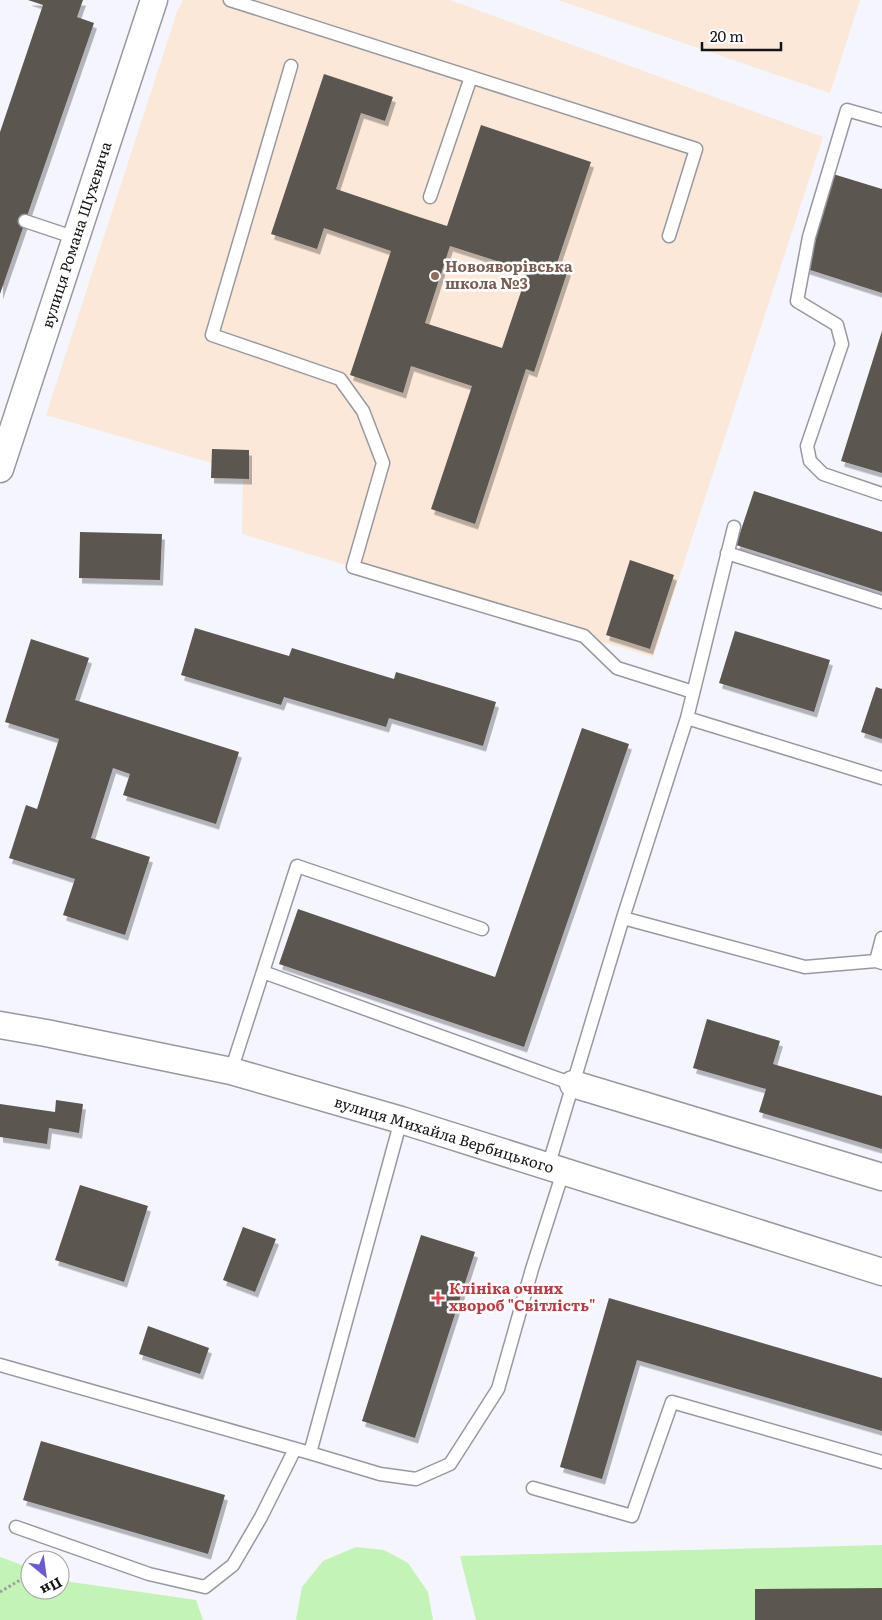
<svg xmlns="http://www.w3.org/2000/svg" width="882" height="1620" viewBox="0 0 882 1620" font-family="Literata,serif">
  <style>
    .education { fill: #fbe8d8 }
    .green { fill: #c4f3b6 }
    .building { fill: #5b5651; fill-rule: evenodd; filter: url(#shadow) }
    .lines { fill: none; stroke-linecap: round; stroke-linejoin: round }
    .lane-casing { stroke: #9899a0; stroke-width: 15 }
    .street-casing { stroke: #9899a0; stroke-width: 29 }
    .path { stroke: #9d9ea4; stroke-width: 3; stroke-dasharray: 2.5 2.5; stroke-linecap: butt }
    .lane { stroke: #fff; stroke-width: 12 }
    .street { stroke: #fff; stroke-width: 26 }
    .education-dot { fill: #8d6e63; stroke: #fff; stroke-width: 2 }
    .health-dot { fill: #e0444e; stroke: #fff; stroke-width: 2 }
    .labels { text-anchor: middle; stroke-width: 5; stroke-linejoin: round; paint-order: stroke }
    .street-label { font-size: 15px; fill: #141417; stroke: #fff }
    .education-label { font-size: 15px; font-weight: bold; fill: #785e54; stroke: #fff; text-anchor: start }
    .health-label { font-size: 15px; font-weight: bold; fill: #be3a42; stroke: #fff; text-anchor: start }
  </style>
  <defs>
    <filter id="shadow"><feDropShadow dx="3" dy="5.5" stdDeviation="0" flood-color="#0004"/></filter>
  </defs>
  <rect width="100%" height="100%" fill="#f4f5fd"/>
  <path class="education" d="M183,0h267l373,137 -170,520 -411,-123 1,-62 -197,-57 131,-403z
    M558,0h302l-30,93z"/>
  <path class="green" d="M882,1545v75h-406l-16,-64z
    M356,1547l28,3 24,13 20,29 5,28h-137l6,-33 21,-26z
    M0,1557l30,11v22h30v-12l11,4 125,18 7,20h-203z"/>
  <path class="building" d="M28,0h55l-6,17 17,6 -94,271v-162l43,-127z
    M324,74l69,23 -8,24 -24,-8 -25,76 83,28 28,9 34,-101 110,37 -35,104 12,4 -34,102 -8,-3 -51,155 -44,-15 41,-123 -61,-20 -8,27 -53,-18 41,-124 -67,-23 -7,21 -46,-15zM450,246l78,25 -26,77 -77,-25z
    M833,174l49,15v104l-78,-25z
    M882,331v142l-41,-12z
    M212,449l37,1v29l-38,-1z
    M754,491l128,41v60l-146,-47z
    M80,532l82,2 -2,46 -81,-2z
    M630,560l44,15 -24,74 -44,-14z
    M195,628l94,28 3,-8 102,31 2,-7 100,30 -13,44 -94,-28 -3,9 -102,-30 -3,8 -100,-30z
    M735,631l95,29 -16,52 -95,-29z
    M31,639l58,19 -14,42 164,52 -23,72 -93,-29 7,-21 -17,-6 -22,70 59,19 -25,78 -62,-20 12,-36 -66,-21 17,-53 11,4 22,-70 -54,-17z
    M876,687l6,2v50l-21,-7z
    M582,728l47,16 -105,303 -245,-83 19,-55 197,68z
    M707,1019l73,22 -7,23 109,32v53l-123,-37 7,-23 -73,-21z
    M56,1100l27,4 -4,29 -30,-5 -2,16 -47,-7v-33l55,8z
    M80,1185l68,21 -24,76 -69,-22z
    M243,1227l33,12 -21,53 -32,-12z
    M421,1235l54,17 -60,186 -53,-17z
    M609,1298l273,80v53l-245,-71 -35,119 -42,-12z
    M148,1326l61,22 -9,26 -61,-20z
    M41,1441l184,54 -17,59 -185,-54z
    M882,1588v32h-127v-31z"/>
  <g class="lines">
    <defs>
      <path id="lane" d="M230,0l466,149 -27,87
        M291,66l-79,269 128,44 23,32 20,52 -30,104 231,69 33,32 76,24
        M882,120l-35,-10 -38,127 -12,64 40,24 5,19 -35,102 3,15 13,13 59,20
        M430,197l41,-120
        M25,221l51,17
        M727,553l155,49
        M687,718l195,60
        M623,918l182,49 71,-6 6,2
        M876,961l6,-23
        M263,972l310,112
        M231,1071l66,-205 185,63
        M548,1167l75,-249 64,-200 47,-191
        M0,1365l310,88 70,21 36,5 34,-15 48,-75 34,-120 31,-97
        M310,1453l91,-333
        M533,1488l99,28 40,-114 210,60
        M16,1527l133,47 56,13 28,-22 28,-48 34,-68"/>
      <path id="street" d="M0,469l154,-469
        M0,1025l46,8 185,38 170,49 481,152
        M573,1084l309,93"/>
    </defs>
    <use href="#lane" class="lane-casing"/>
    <use href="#street" class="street-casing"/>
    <path class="path" d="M0,1592l30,-18"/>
    <use href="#lane" class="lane"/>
    <use href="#street" class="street"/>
  </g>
  <circle class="education-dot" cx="435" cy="276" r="5"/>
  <path class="health-dot" d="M435.5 1290.5h5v5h5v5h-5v5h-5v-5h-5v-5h5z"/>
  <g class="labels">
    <g class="street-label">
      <text transform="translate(77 235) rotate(-72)" y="5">вулиця Романа Шухевича</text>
      <text transform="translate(444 1135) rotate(17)" y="5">вулиця Михайла Вербицького</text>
    </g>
    <g class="education-label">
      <text x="445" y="272">Новояворівська<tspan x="445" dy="17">школа №3</tspan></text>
    </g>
    <g class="health-label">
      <text x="449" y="1294">Клініка очних<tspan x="449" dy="17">хвороб "Світлість"</tspan></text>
    </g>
  </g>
  <g transform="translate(45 1575) rotate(151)"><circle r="24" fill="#ffffff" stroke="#a1a1a2"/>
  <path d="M0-4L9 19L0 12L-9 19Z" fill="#6a5ad3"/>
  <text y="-8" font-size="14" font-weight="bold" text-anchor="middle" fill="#141417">Пн</text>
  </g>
  <path d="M702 42v8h79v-8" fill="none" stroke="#141417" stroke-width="2.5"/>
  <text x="710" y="42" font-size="15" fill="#141417" stroke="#ffffff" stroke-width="4" paint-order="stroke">20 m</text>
</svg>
